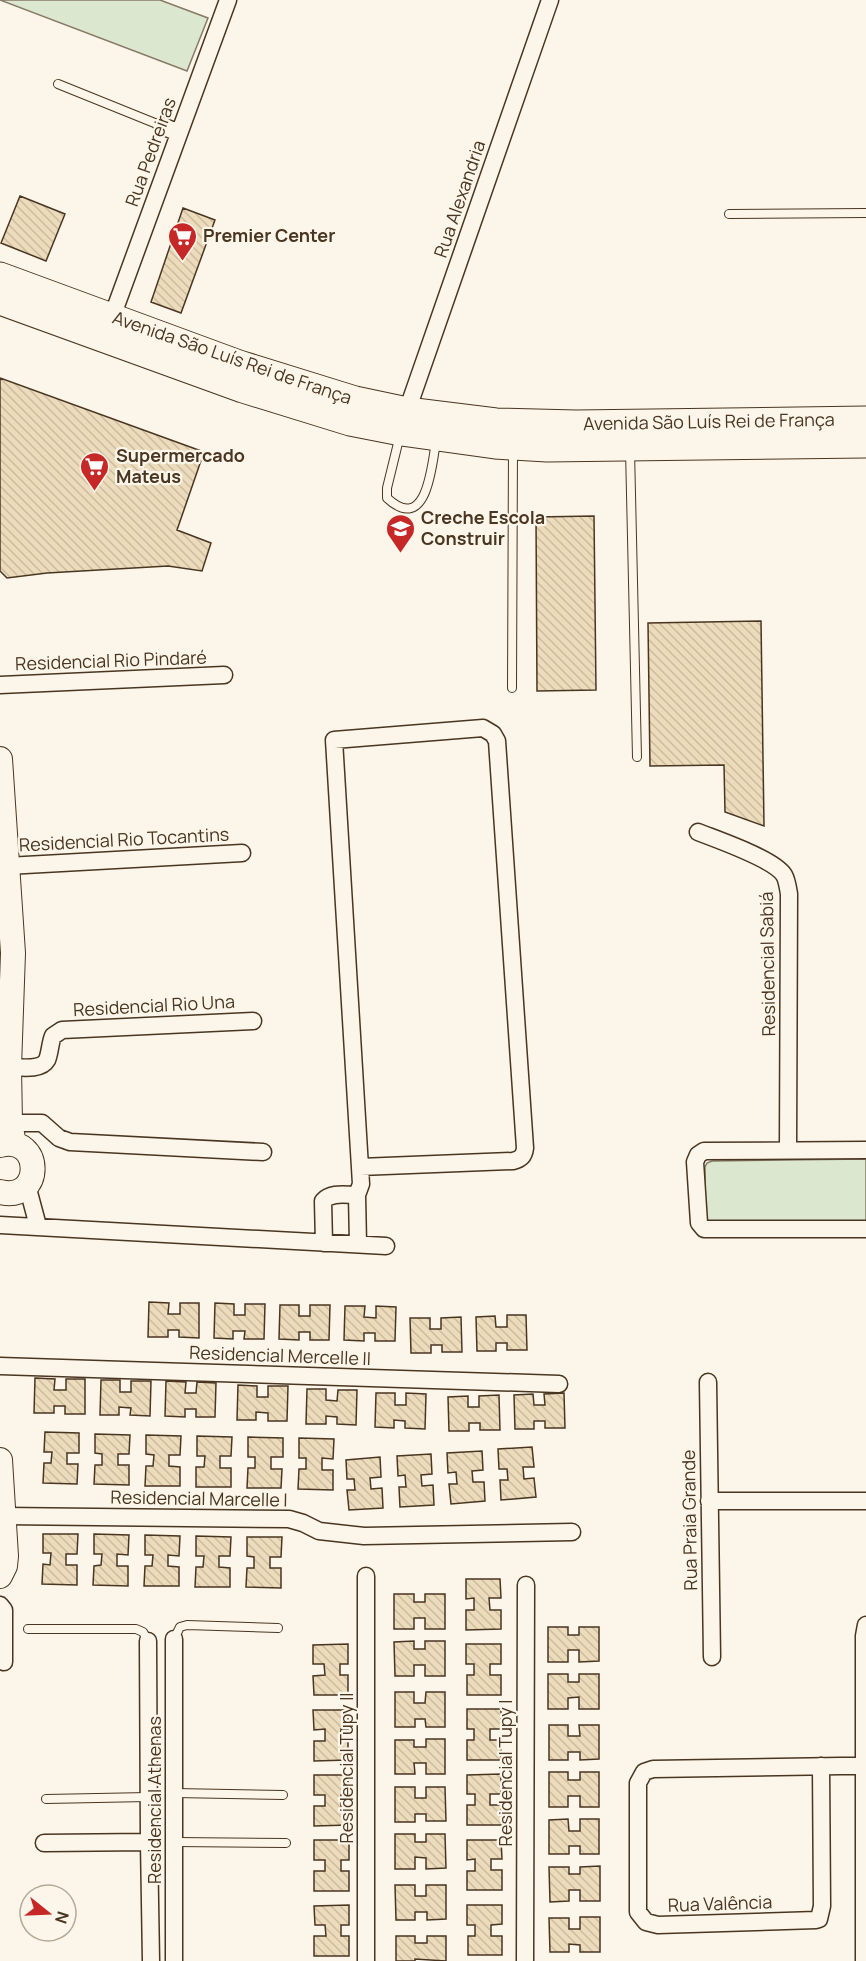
<svg xmlns="http://www.w3.org/2000/svg" width="866" height="1961" viewBox="0 0 866 1961" font-family="Manrope,sans-serif">
  <style>
    .green { fill: #dce7d0; stroke: #887966; stroke-width: 1.5 }
    .building { fill: url(#building-back-hatch); stroke: #4a3520; stroke-width: 1.5 }
    .lines { fill: none; stroke-linecap: round; stroke-linejoin: round }
    .lane-casing { stroke: #4a3520; stroke-width: 10 }
    .street-casing { stroke: #4a3520; stroke-width: 19 }
    .secondary-casing { stroke: #4a3520; stroke-width: 26 }
    .primary-casing { stroke: #4a3520; stroke-width: 29 }
    .lane { stroke: #fbf6e9; stroke-width: 8 }
    .street { stroke: #fbf6e9; stroke-width: 16 }
    .secondary { stroke: #fbf6e9; stroke-width: 24 }
    .primary { stroke: #fbf6e9; stroke-width: 27 }
    .labels { text-anchor: middle; stroke-width: 4.5; stroke-linejoin: round; paint-order: stroke }
    .street-label { font-size: 18px; fill: #4a3520; stroke: #fbf6e9 }
    .poi-label { font-size: 18px; font-weight: bold; fill: #4a3520; stroke: #fbf6e9; text-anchor: start }
  </style>
  <defs>
    <pattern id="building-back-hatch" width="6" height="6" patternUnits="userSpaceOnUse" patternTransform="scale(1.5)"><rect width="6" height="6" fill="#ecdcbc"/><path d="M-1 5l2 2M0 0l6 6M5-1l2 2" fill="none" stroke="#ccbda1"/></pattern>
  </defs>
  <rect width="100%" height="100%" fill="#fbf6e9"/>
  <path class="green" d="M0,0h160l48,18 -21,53z
    M866,1159v64l-159,-1 -2,-5v-50l2,-4 5,-2z"/>
  <path class="building" d="M20,196l45,18 -19,47 -45,-18z
    M183,208l32,12 -34,93 -30,-11z
    M0,378l204,74 -27,78 34,13 -9,28 -34,-5 -121,7 -40,5 -7,-7z
    M594,516l2,174 -59,1 -1,-174z
    M761,621l3,205 -39,-14 -1,-47 -74,1 -2,-143z
    M149,1302l20,1 -1,11h12v-11h19v35l-20,-1v-7h-11v7h-20z
    M215,1303l19,1v11h11v-11h20l-1,35h-20l1,-8h-12v8l-19,-1z
    M280,1305h19v11h11v-11h20l-1,35h-19v-8h-11v8l-20,-1z
    M345,1306h20l-1,11 12,1v-12l20,1 -1,34h-20v-8h-11v8l-20,-1z
    M507,1315h19l1,35h-20v-7h-11v8h-19l-1,-34 19,-1 1,11h11z
    M461,1317l1,35h-20v-7h-11v8h-20l-1,-35h20v11h11v-11z
    M35,1378l20,1 -1,11h12v-11h19v35h-20v-8h-11v7h-20z
    M101,1380h19v12h11v-11h20l-1,35 -20,-1 1,-7 -12,-1v8h-19z
    M166,1381l20,1 -1,11h11l1,-11 19,1 -1,34h-19v-8h-11v8l-20,-1z
    M238,1385l19,1v11h11v-11h20l-1,35h-19v-8l-12,-1v8h-19z
    M307,1389h19v11l11,1 1,-11h19l-1,35 -19,-1v-7l-11,-1v8h-20z
    M376,1393h19v12h11v-12l20,1 -1,35 -20,-1v-7l-11,-1v8l-19,-1z
    M564,1393l1,35h-20v-7h-11v8h-19l-1,-34 19,-1 1,11h11l-1,-11z
    M499,1395l1,35h-20v-7h-11v8h-20l-1,-34 20,-1v11h11v-11z
    M45,1432l34,1v20h-12v11h11l-1,20 -34,-1 1,-20h7l1,-11h-8z
    M95,1434l35,1 -1,19h-11v11h11v20l-35,-1 1,-19h7v-11l-7,-1z
    M146,1435l35,1 -1,19h-11v11l11,1v19h-35l1,-20h7l1,-11 -8,-1z
    M197,1436l35,1 -1,19h-11v12h11v19h-35v-20h8l1,-11h-8z
    M248,1437l35,1v19h-12v12h11l-1,19h-34l1,-20h7v-11h-7z
    M299,1438l35,1 -1,20 -11,-1v12h11v20l-35,-1 1,-20h7v-11h-7z
    M532,1447l2,20h-11l1,12 10,-1 2,19 -35,3 -1,-20h8l-1,-11h-8l-1,-20z
    M482,1451l1,19 -11,1 1,11h11l1,19 -34,3 -2,-20h8l-1,-12 -8,1 -1,-20z
    M431,1454l1,20 -11,1 1,11 11,-1 1,20 -34,2 -1,-20h7l-1,-12 -7,1 -1,-20z
    M380,1457l1,20 -11,1 1,11 11,-1 1,20 -34,2 -2,-20h8l-1,-11h-7l-1,-19z
    M43,1534h35l-1,20h-11v11h11v20l-35,-1 1,-20 7,1 1,-12h-8z
    M94,1534l35,1 -1,20 -11,-1v12h11v20l-35,-1 1,-19 7,-1 1,-11h-8z
    M145,1535l35,1 -1,20 -11,-1v11l11,1v19h-35l1,-20h7l1,-11h-8z
    M196,1536l35,1 -1,19h-11v11l11,1v19h-35l1,-20h7l1,-11h-8z
    M247,1537h35l-1,20h-11v11h11v20l-35,-1 1,-19h7v-11l-7,-1z
    M466,1579h34l1,19h-12l1,12h11v19l-35,1v-20h8v-12l-8,1z
    M394,1594h20v8h11v-8h20v35h-20v-11h-11v11h-20z
    M548,1627h20v8h11v-8h20v34l-20,1v-12h-11v12h-20z
    M414,1641v8h11v-8h20v35h-20v-11h-11v11h-19l-1,-34z
    M348,1644v20h-8v11h8v20h-34l-1,-19 12,-1 -1,-11h-11v-19z
    M466,1644h35v20h-11v11h11v20h-34v-20h7v-11h-8z
    M548,1674h20v8h11v-8h20v35h-20v-12l-11,1v11h-20z
    M395,1692h19v11h11l1,-11h19v35h-19l-1,-8h-10v8h-20z
    M467,1709h34v20h-11v11h11v20h-34v-20h7v-11h-7z
    M313,1710h35v19h-7l-1,11h8v20l-34,1v-20h11v-12l-11,1z
    M549,1725h19v11h12l-1,-11h20v34l-19,1v-8h-12v8h-19z
    M426,1739h19v35h-19v-11h-12l1,11h-20v-34h19v7h12z
    M549,1772h19v8h12v-8h19v35h-19v-11h-12v11h-19z
    M501,1774v20h-11v11h11l1,20h-35v-20h8v-11h-8v-19z
    M314,1775h34v19l-7,1v11h7l1,19 -35,1v-20h11v-11h-11z
    M395,1787h20v11h11v-11h19l1,34h-20v-7h-11v8h-20z
    M568,1819l1,12h11v-12h19v35h-19v-8h-11v8h-20v-34z
    M395,1834h20v8h11v-8h19l1,34 -20,1v-11l-11,-1v12h-20z
    M314,1840h35v20h-8v11h8v20h-35v-20h11v-11h-11z
    M467,1840h34l1,19h-11v11h11v20h-35v-19h8v-12l-8,1z
    M600,1866v35h-20v-11h-11v11l-19,1 -1,-35h20v7h11v-7z
    M395,1885h20v11h11v-11h20v34l-19,1v-8h-12v8h-19z
    M349,1905v20h-8v11h8v20h-35v-20h12l-1,-11h-10l-1,-19z
    M467,1905h35v19l-11,1v11h11v19h-34v-19h7v-11h-8z
    M580,1917h20v35h-20v-7l-11,-1v8h-19l-1,-34h20v11h11z
    M396,1936h19v7h12v-7h19v25l-31,-2v2h-19z"/>
  <g class="lines">
    <defs>
      <path id="lane" d="M58,84l104,42
        M729,214l137,-1
        M400,435l-13,53v10c40,37 45,-33 49,-57
        M630,450l7,307
        M512,688l1,-239
        M28,1629h108l7,3 5,9
        M174,1639l6,-12 7,-2 91,3
        M175,1793l108,2
        M46,1799l102,-2
        M175,1842l111,1"/>
      <path id="street" d="M162,126l17,7
        M112,317l116,-317
        M407,411l143,-411
        M0,685l224,-10
        M698,832c20,8 76,27 86,43 3,5 4,13 5,19l-1,256
        M7,866l235,-13
        M9,1067c10,0 32,4 38,-7 3,-7 3,-17 6,-24l9,-6 191,-9
        M10,1123h32l17,15 11,4 193,10
        M866,1150l-162,1 -6,4 -3,7 4,61 5,6h162
        M27,1185l11,41
        M357,1195l1,49
        M0,1225l386,21
        M324,1243l-1,-42c8,-9 22,-6 34,-6l4,-11 -27,-444 149,-12 10,6 4,7 28,407c-1,8 -4,11 -12,13l-153,6
        M0,1366l559,18
        M708,1382l4,275
        M709,1501h157
        M3,1516l286,3 14,4 16,8 45,5 208,-4
        M366,1576v385
        M0,1605l4,5v52
        M174,1639v322
        M148,1641l1,201
        M821,1766l1,140 -3,13 -3,1 -158,5 -12,-3 -8,-10v-129l6,-11 9,-3 188,-3h22
        M44,1843l105,-1 2,119
        M525,1961l1,-376
        M864,1961v-325l2,-11"/>
      <path id="secondary" d="M0,759l13,194 -4,114 1,56 4,21
        M0,1145c43,-11 44,58 0,47
        M0,1460l6,96 -1,10 -5,10"/>
      <path id="primary" d="M0,276l239,88 116,36 52,11 89,11 80,2 290,-4
        M0,301l243,88 107,33 51,10 94,13 52,3 319,-4"/>
    </defs>
    <use href="#lane" class="lane-casing"/>
    <use href="#street" class="street-casing"/>
    <use href="#secondary" class="secondary-casing"/>
    <use href="#primary" class="primary-casing"/>
    <use href="#lane" class="lane"/>
    <use href="#street" class="street"/>
    <use href="#secondary" class="secondary"/>
    <use href="#primary" class="primary"/>
  </g>
  <defs>
    <symbol id="supermarket-pin" viewBox="-11 -11 22 30"><path d="M0 17L-7.5 6A9.5 9.5 0 1 1 7.5 6Z" fill="#c62828" stroke="#fbf6e9"/><path d="M-6-5.5h2.5l.6 2H6L4.5 2H-2.5L-4.4-4H-6ZM-1.5 3.2a1.3 1.3 0 1 0 .1 0ZM3 3.2a1.3 1.3 0 1 0 .1 0Z" fill="#fff"/></symbol>
    <symbol id="school-pin" viewBox="-11 -11 22 30"><path d="M0 17L-7.5 6A9.5 9.5 0 1 1 7.5 6Z" fill="#c62828" stroke="#fbf6e9"/><path d="M0-5L7-2L0 1L-7-2ZM-4 1L0 2.5L4 1V4Q0 6-4 4Z" fill="#fff"/></symbol>
  </defs>
  <g fill-rule="evenodd">
    <use href="#supermarket-pin" x="166" y="220" width="33" height="45"/>
    <use href="#supermarket-pin" x="78" y="450" width="33" height="45"/>
    <use href="#school-pin" x="384" y="512" width="33" height="45"/>
  </g>
  <g class="labels">
    <g class="street-label">
      <text transform="translate(151 152) rotate(-70)" y="6">Rua Pedreiras</text>
      <text transform="translate(460 199) rotate(-71)" y="6">Rua Alexandria</text>
      <text transform="translate(232 358) rotate(19)" y="6">Avenida São Luís Rei de França</text>
      <text transform="translate(709 422) rotate(-1)" y="6">Avenida São Luís Rei de França</text>
      <text transform="translate(111 661) rotate(-2)" y="6">Residencial Rio Pindaré</text>
      <text transform="translate(124 840) rotate(-3)" y="6">Residencial Rio Tocantins</text>
      <text transform="translate(768 964) rotate(-91)" y="6">Residencial Sabiá</text>
      <text transform="translate(154 1006) rotate(-3)" y="6">Residencial Rio Una</text>
      <text transform="translate(280 1356) rotate(2)" y="6">Residencial Mercelle II</text>
      <text transform="translate(199 1499) rotate(1)" y="6">Residencial Marcelle I</text>
      <text transform="translate(690 1520) rotate(-91)" y="6">Rua Praia Grande</text>
      <text transform="translate(347 1768) rotate(-90)" y="6">Residencial Tupy II</text>
      <text transform="translate(506 1773) rotate(-90)" y="6">Residencial Tupy I</text>
      <text transform="translate(155 1800) rotate(-90)" y="6">Residencial Athenas</text>
      <text transform="translate(720 1904) rotate(-2)" y="6">Rua Valência</text>
    </g>
    <g class="poi-label">
      <text x="203" y="242">Premier Center</text>
      <text x="116" y="462">Supermercado<tspan x="116" dy="21">Mateus</tspan></text>
      <text x="421" y="524">Creche Escola<tspan x="421" dy="21">Construir</tspan></text>
    </g>
  </g>
  <g transform="translate(48 1913) rotate(108)"><circle r="28" fill="#fbf6e9" stroke="#b4a999" stroke-width="1.5"/>
  <path d="M0-4.5L10 22L0 15L-10 22Z" fill="#c62828"/>
  <text y="-9" font-size="16" font-weight="bold" text-anchor="middle" fill="#4a3520">N</text>
  </g>
</svg>
